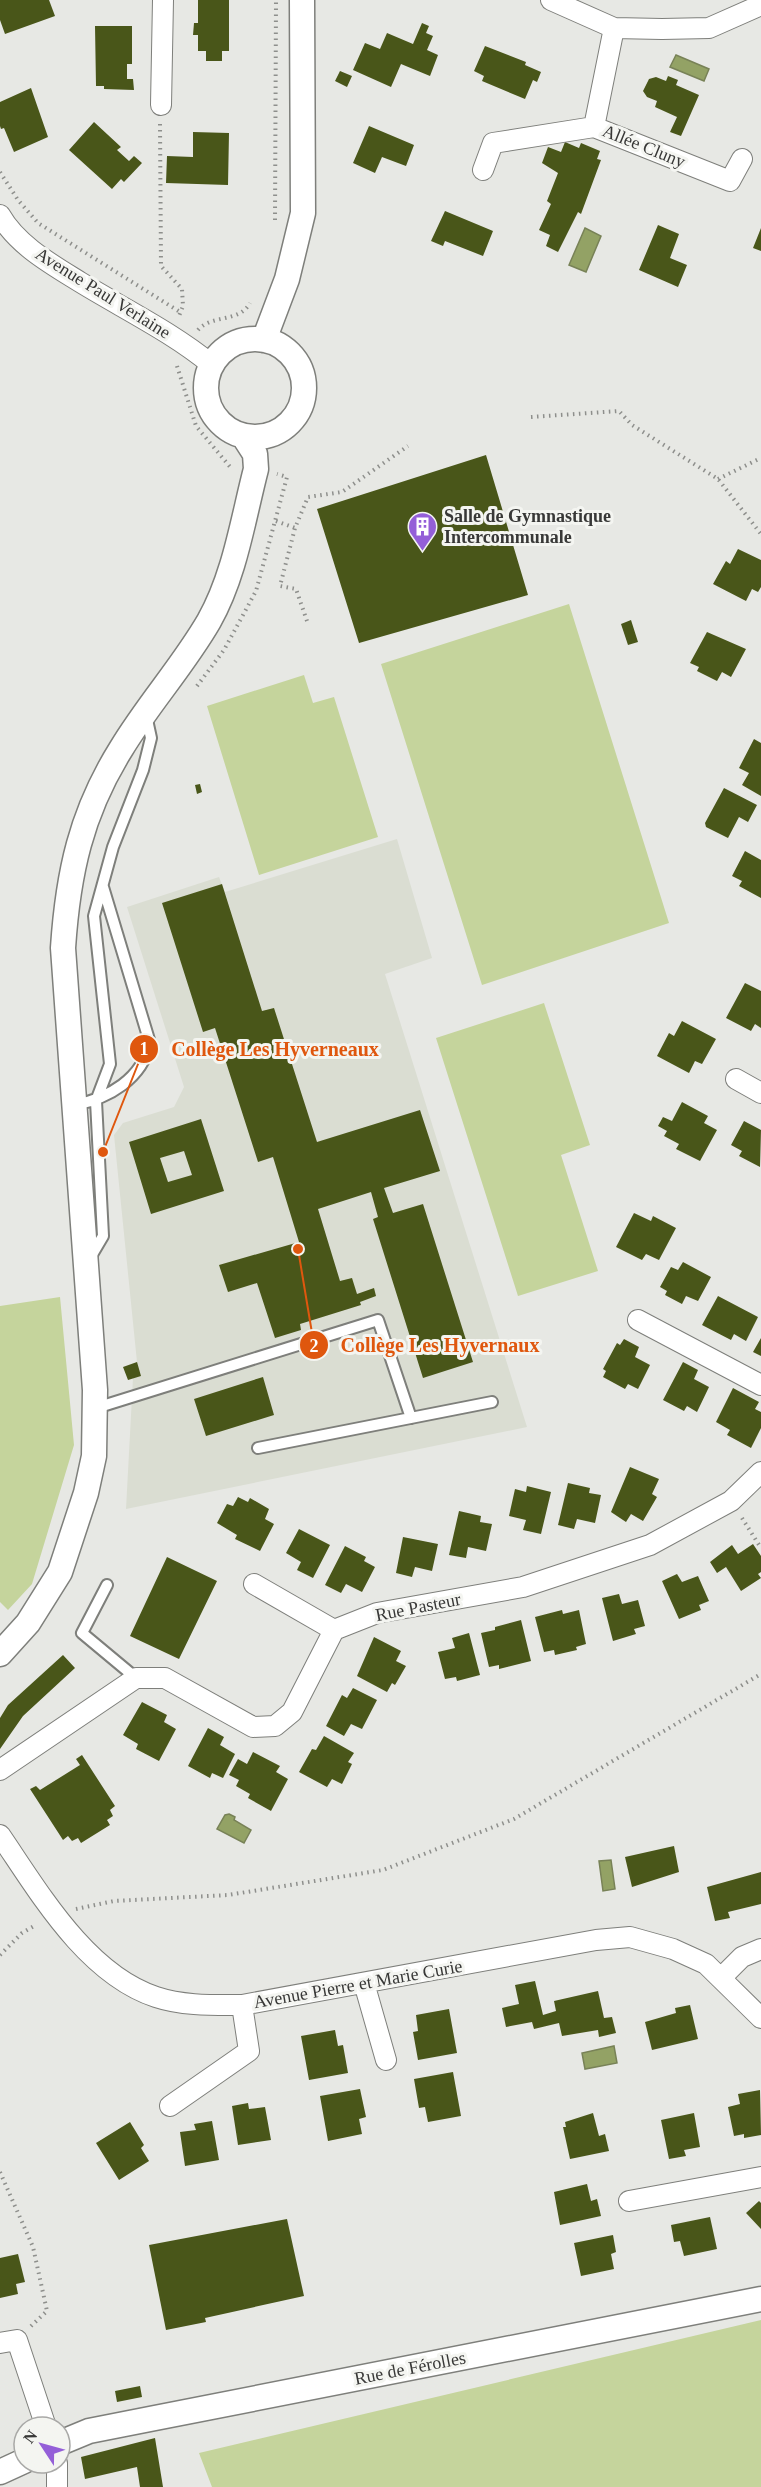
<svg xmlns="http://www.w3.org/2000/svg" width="761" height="2487" viewBox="0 0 761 2487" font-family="Georgia,serif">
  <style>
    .built { fill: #daddd2 }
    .green { fill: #c5d49c }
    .water { fill: #93a265; stroke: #788257; stroke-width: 1.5 }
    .building { fill: #495619; fill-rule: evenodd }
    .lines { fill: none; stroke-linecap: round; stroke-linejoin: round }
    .service-casing { stroke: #7e7f7b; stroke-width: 14 }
    .minor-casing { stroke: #7e7f7b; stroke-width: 22 }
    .tertiary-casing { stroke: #7e7f7b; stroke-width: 27 }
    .path { stroke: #8e8f8c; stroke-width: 4; stroke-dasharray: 1.5 4.5; stroke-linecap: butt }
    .service { stroke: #fff; stroke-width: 10 }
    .minor { stroke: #fff; stroke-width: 20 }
    .tertiary { stroke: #fff; stroke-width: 24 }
    .labels { text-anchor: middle; stroke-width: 6; stroke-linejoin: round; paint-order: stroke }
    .street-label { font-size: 18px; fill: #383837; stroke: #f4f5f1 }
    .poi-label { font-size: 18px; font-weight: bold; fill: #383837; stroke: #f4f5f1; text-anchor: start }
    .leader { fill: none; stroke: #df570e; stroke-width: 2 }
    .callout-dot { fill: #df570e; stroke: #f4f5f1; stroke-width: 2 }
    .mark-label { font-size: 18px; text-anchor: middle; font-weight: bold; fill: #fff }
    .callout-label { font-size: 20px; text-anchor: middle; font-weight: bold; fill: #df570e; stroke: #f4f5f1; stroke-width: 6; stroke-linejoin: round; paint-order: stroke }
  </style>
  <rect width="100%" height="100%" fill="#e7e8e4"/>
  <path class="built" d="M397,839l35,119 -47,16 142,453 -401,82 7,-131 4,-16 -23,-227 9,-12 51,-16 10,-20 -57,-180 92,-30 6,15z"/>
  <path class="green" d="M569,604l100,319 -187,62 -101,-321z
    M304,675l9,28 21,-6 44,140 -119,38 -52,-169z
    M544,1003l46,142 -29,10 37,116 -80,25 -82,-258z
    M60,1297l14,148 -42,139 -24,26 -8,-8v-296z
    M761,2320v167h-549l-13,-34z"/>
  <path class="water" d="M676,55l33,14 -5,12 -34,-14z
    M585,228l16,8 -15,36 -17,-7z
    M229,1814l6,3 -1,3 17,10 -7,13 -27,-14 8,-14z
    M611,1860l4,29 -12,2 -4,-30z
    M614,2046l3,17 -32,6 -3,-16z"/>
  <path class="building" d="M0,0h49l6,16 -50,18 -5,-14z
    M198,0h31v51h-7v10h-16v-10h-8v-16h-5l1,-12h4z
    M422,23l7,3 -3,7 7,3 -6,14 11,5 -8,21 -29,-12 -10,23 -38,-17 12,-27 15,6 7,-16 26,11z
    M95,26h37v38h-5v15h6l1,11 -30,-1v-3h-8z
    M485,46l41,16 -1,3 16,7 -4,10 -4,-2 -8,19 -43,-18 2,-5 -10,-5z
    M340,71l12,5 -5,11 -12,-6z
    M668,76l10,4 -2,5 23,10 -18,41 -11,-4 7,-15 -22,-10 2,-6 -10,-4 -4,-6 6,-12 7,-2 10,4z
    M31,88l17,49 -34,15 -10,-24 -3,1 -1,-3v-24z
    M94,122l27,25 -4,3 12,11 5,-5 8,7 -18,19 -3,-3 -9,10 -43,-39z
    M369,126l45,19 -8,21 -24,-9 -7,16 -22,-10z
    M193,132l36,1 -1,52 -62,-2 1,-27 26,1z
    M565,142l14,6 2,-5 19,8 -3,8 4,1 -20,54 -3,-2 -20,40 -12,-6 4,-11 -11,-5 12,-26 -4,-3 11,-28 -16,-10 6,-16 13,5z
    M445,211l48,20 -10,25 -38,-15 -2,5 -12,-5z
    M658,225l21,9 -9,24 17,7 -9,22 -39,-17z
    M761,228v23l-8,-3z
    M486,455l42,140 -169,48 -42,-134z
    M738,549l23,11v27l-3,5 -6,-3 -6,12 -33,-17 13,-23 4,3z
    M631,620l7,22 -10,3 -7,-21z
    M707,632l39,17 -15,28 -9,-5 -5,9 -20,-10 2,-4 -9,-4z
    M754,739l7,4v53l-19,-11 7,-12 -10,-5z
    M200,784l2,8 -5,2 -2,-9z
    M724,788l33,17 -9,17 -9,-5 -11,21 -22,-11 -1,-4z
    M745,851l16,9v38l-22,-12 3,-5 -10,-5z
    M222,884l40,127 12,-3 43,134 103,-32 20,61 -56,17 9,25 30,-9 50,158 -50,16 -50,-159 5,-2 -7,-25 -53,17 22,72 12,-3 5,16 17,-6 2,8 -16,6 1,3 -61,19 1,6 -26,8 -18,-55 -29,9 -9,-27 80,-23 -26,-85 -15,5 -43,-134 -12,4 -41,-129z
    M745,983l16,8v37l-6,-4 -4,7 -25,-13z
    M682,1021l34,18 -14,25 -7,-3 -6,12 -32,-17 12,-23 5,3z
    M682,1102l26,14 -4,7 13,7 -17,31 -24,-12 3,-5 -15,-8 3,-5 -9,-5 5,-9 9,4z
    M201,1119l23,72 -73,23 -22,-72zM184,1151l8,24 -24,7 -8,-24z
    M744,1121l17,9 -1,37 -21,-11 3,-5 -11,-6z
    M634,1213l17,8 2,-5 23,12 -17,32 -13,-6 -4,6 -26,-13z
    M683,1262l28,15 -13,24 -12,-5 -4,8 -17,-9 2,-4 -7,-4 11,-20 7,3z
    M718,1296l40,21 -12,24 -12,-7 -3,6 -29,-15z
    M761,1338v18l-8,-4z
    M624,1339l15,8 -4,10 15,8 -12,24 -10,-5 -3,5 -22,-12 3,-6 -3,-2 14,-26 3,2z
    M137,1362l4,14 -13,4 -5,-13z
    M683,1362l15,8 -4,9 15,8 -12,25 -10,-6 -3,5 -21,-11z
    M263,1377l11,38 -68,21 -12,-37z
    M733,1388l26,14 -4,7 6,3v16l-10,20 -24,-13 3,-5 -14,-8z
    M630,1467l29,12 -7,15 5,3 -14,24 -12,-7 -5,8 -15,-10z
    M568,1483l22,5 -1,5 12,2 -6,28 -18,-4 -3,10 -16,-4z
    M527,1486l24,6 -10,42 -18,-4 3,-10 -17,-4 6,-27 11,3z
    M238,1497l10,5 2,-4 19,11 -4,10 9,5 -14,27 -25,-12 2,-4 -20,-12 10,-19 6,2z
    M459,1511l22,5 -1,6 12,2 -6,27 -18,-4 -2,11 -17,-3z
    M299,1529l31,16 -17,33 -16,-8 4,-8 -15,-9z
    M403,1537l35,7 -6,27 -17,-4 -3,10 -16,-4z
    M753,1544l8,12v16l-3,2 3,4 -20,13 -15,-24 -9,6 -7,-11 22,-17 6,9z
    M345,1546l21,11 -2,4 11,6 -13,25 -16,-8 -5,9 -16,-8z
    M167,1557l50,24 -38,78 -49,-23z
    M677,1574l5,8 16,-6 11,25 -10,4 2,5 -22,9 -17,-38z
    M619,1594l3,10 16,-4 7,26 -11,3 2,5 -23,7 -11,-43z
    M562,1610l1,4 16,-4 7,34 -10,3 1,3 -22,5 -1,-5 -10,2 -9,-35z
    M521,1620l10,41 -32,8v-4l-10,2 -8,-34 14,-3v-3z
    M469,1633l11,42 -23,6 -1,-4 -11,2 -7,-27 17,-4 -3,-10z
    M374,1637l27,14 -5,10 10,5 -11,19 -3,-2 -5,9 -30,-16z
    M63,1655l12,13 -52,48 -23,33v-31l8,-13z
    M353,1688l24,12 -15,29 -11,-5 -7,12 -18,-10 16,-31 5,3z
    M142,1702l25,13 -3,7 12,7 -17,32 -23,-12 2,-5 -15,-9z
    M208,1728l16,9 -4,8 15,9 -12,24 -11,-5 -2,5 -22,-12z
    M324,1736l30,17 -6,9 4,2 -10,20 -10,-5 -5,8 -28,-15 13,-23 4,1z
    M253,1752l27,14 -4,6 12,7 -17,32 -23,-13 2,-4 -14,-8 3,-6 -10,-5 9,-16 9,5z
    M82,1755l33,51 -5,4 3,6 -6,4 3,5 -29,18 -3,-5 -6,3 -4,-5 -5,4 -33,-51 6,-3 4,4 40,-25 -4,-6z
    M674,1846l5,26 -47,15 -7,-30z
    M761,1872v32l-33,8 2,6 -15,3 -8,-34z
    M535,1981l8,34 13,-4 -2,-10 44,-10 6,27 8,-1 4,16 -17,4 -1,-7 -36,6 -3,-13 -25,6 -2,-7 -26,5 -4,-19 17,-4 -4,-19z
    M690,2005l8,34 -46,11 -7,-28 31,-9 -1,-5z
    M449,2009l8,44 -39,7 -5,-28 5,-1 -2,-16z
    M335,2030l3,16 5,-1 5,28 -39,7 -8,-44z
    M453,2072l8,44 -33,6 -3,-15 -6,1 -5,-29z
    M360,2089l6,28 -7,2 3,15 -34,7 -8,-45z
    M760,2090l1,45 -17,3v-4l-10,2 -6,-29 12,-3 -2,-10z
    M248,2103l1,6 16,-2 6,33 -33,5 -6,-39z
    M593,2113l6,23 6,-2 4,17 -39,8 -7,-32h3l-1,-5z
    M694,2113l6,34 -16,3 2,6 -17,3 -8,-39z
    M212,2121l7,39 -34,6 -5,-34 16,-2 -2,-6z
    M130,2122l14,23 -3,3 8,13 -30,19 -23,-37z
    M587,2184l4,17 6,-2 4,17 -41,9 -6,-33z
    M759,2201l2,2v26l-15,-16z
    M710,2217l7,32 -33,7 -4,-15 -6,1 -3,-17z
    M287,2219l17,77 -99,22 1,4 -40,8 -17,-85z
    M613,2235l3,17 -5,2 3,15 -33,7 -7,-33z
    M18,2254l7,28 -9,2 2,10 -18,4v-40z
    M140,2386l2,11 -25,5 -2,-11z
    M155,2438l8,49h-23l-3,-20 -52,12 -4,-22z"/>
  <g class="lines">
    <defs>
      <path id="service" d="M75,1105c34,-7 67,-26 75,-62l-47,-156
        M90,1258l13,-22 -7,-135 14,-37 -16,-148 19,-69 30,-77 8,-32 -5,-23
        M96,1408l282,-88 33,98
        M258,1448l234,-46
        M107,1585l-25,48 54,45"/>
      <path id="minor" d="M551,0l63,28 48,1 47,-1 52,-23
        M614,28l-20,99 136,54 12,-22
        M161,105l2,-105
        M483,170l10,-27 101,-16
        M0,215c17,30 51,49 80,67 44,27 92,50 132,83
        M736,1079l25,14
        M638,1320l123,65
        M254,1584l80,46
        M0,1770l136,-92h29l88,49 22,-1 17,-14 42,-82 43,-17 146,-26 127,-42 81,-44 30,-29
        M0,1835c39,57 86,139 156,162 27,9 57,8 86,8l354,-65 34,-3 43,12 33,15 55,54
        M722,1977l20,-20 19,-8
        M364,1983l22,77
        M170,2106l79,-55 -7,-46
        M629,2201l132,-24
        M0,2343l17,-3 29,87
        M57,2487v-24"/>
      <path id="tertiary" d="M206 388a49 49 0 1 1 98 0a49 49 0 1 1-98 0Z
        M264,340l23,-61 16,-66 -1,-213
        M0,1654l28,-31 32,-51 26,-79 8,-37 1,-66 -32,-442c5,-75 18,-135 58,-199 27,-45 62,-83 88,-128 26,-46 34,-102 47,-152l-1,-15 -11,-17
        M60,2443l29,-12 66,-13 606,-119
        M0,2472l24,-11"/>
    </defs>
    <use href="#service" class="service-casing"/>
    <use href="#minor" class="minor-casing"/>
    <use href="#tertiary" class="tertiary-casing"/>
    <path class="path" d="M160,124l1,142 21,23 1,17 -4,10
      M0,172l18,28 20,23 142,89
      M275,220l1,-220
      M198,330c14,-16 41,-7 52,-27
      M177,366l19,60 35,42
      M531,417l88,-6 13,14 86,54 43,55
      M718,479l43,-21
      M276,521l19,7
      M307,621l-11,-32 -16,-3 15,-58 13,-31 34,-5 66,-46
      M197,686l27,-36 32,-59 31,-114 -10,-3
      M742,1518l19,30
      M76,1909l38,-8 114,-6 155,-25 131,-51 247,-145
      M0,1955l22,-22 14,-8
      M0,2172l33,75 14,64 -17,16"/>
    <use href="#service" class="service"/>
    <use href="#minor" class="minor"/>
    <use href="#tertiary" class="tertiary"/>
  </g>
  <defs>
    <symbol id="building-pin" viewBox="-11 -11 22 30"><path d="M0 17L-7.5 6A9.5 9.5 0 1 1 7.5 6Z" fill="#945fd8" stroke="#f4f5f1"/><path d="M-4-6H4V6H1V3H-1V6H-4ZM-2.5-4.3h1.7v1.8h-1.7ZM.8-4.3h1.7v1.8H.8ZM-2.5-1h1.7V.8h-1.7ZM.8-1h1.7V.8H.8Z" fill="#fff"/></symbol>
  </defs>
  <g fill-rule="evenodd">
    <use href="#building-pin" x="406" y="510" width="33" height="45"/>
  </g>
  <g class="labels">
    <g class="street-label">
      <text transform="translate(644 146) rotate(22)" y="6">Allée Cluny</text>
      <text transform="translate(103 293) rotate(32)" y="6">Avenue Paul Verlaine</text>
      <text transform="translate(418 1607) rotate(-11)" y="6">Rue Pasteur</text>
      <text transform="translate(358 1984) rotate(-10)" y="6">Avenue Pierre et Marie Curie</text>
      <text transform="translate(410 2368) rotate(-11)" y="6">Rue de Férolles</text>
    </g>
    <g class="poi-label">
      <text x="444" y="522">Salle de Gymnastique<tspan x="444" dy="21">Intercommunale</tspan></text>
    </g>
  </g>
  <path class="leader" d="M103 1152L144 1049M298 1249L314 1345"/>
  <g class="callout-dot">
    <circle cx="103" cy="1152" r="6"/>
    <circle cx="298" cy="1249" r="6"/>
    <circle cx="144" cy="1049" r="15"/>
    <circle cx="314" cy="1345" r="15"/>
  </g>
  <g class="mark-label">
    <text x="144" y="1055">1</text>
    <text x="314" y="1352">2</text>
  </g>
  <g class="callout-label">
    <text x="275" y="1056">Collège Les Hyverneaux</text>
    <text x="440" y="1352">Collège Les Hyvernaux</text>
  </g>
  <g transform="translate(42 2445) rotate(306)"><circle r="28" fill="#f4f5f1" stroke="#a9a9a7" stroke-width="1.5"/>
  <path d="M0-4.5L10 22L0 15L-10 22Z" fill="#945fd8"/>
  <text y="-9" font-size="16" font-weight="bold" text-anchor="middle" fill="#383837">N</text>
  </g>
</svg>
